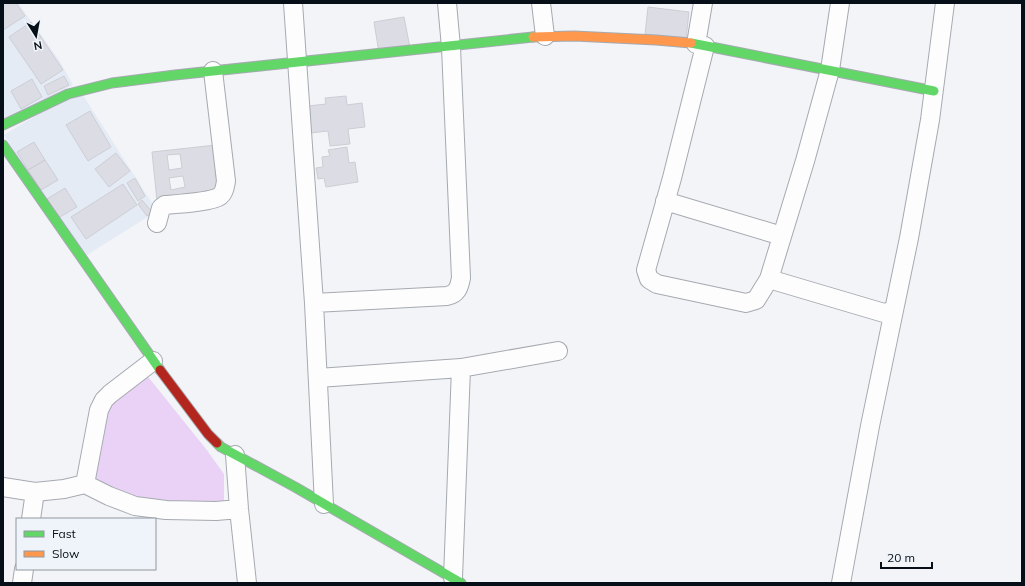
<svg xmlns="http://www.w3.org/2000/svg" width="1025" height="586" viewBox="0 0 1025 586" font-family="Mulish,sans-serif">
  <style>
    .built { fill: #e4ebf5; fill-rule: evenodd }
    .green { fill: #e9d2f5 }
    .building { fill: #dbdce4; stroke: #cdced5; fill-rule: evenodd }
    .lines { fill: none; stroke-linecap: round; stroke-linejoin: round }
    .street-casing { stroke: #a5aab0; stroke-width: 20 }
    .fast-casing { stroke: #a5aab0; stroke-width: 11 }
    .slow-casing { stroke: #a5aab0; stroke-width: 11 }
    .jam-casing { stroke: #a5aab0; stroke-width: 11 }
    .street { stroke: #fdfdfe; stroke-width: 18 }
    .fast { stroke: #63d668; stroke-width: 9 }
    .slow { stroke: #ff974d; stroke-width: 9 }
    .jam { stroke: #b3261e; stroke-width: 9 }
  </style>
  <rect width="100%" height="100%" fill="#f2f4f7"/>
  <path class="built" d="M16,3h2l41,57 14,25 -70,37v-12l2,-2 -2,-3v-75l22,-14zM31,22l32,48 -22,14 -32,-47zM64,76l5,9 -21,10 -4,-9zM32,79l10,18 -31,-6z
    M79,89l78,122 -75,47 -78,-123zM90,111l21,36 -23,14 -21,-36zM34,142l24,38 -17,10 -24,-38zM116,153l14,18 -21,16 -14,-18zM134,178l11,18 -7,5 -11,-18zM123,184l14,21 -51,33 -14,-21zM65,188l11,18 -29,-7z"/>
  <path class="green" d="M141,368l65,81 18,25v28l-55,4 -73,-16 -8,-53 6,-40 12,-9z"/>
  <path class="building" d="M3,3h13l9,13 -22,14z
    M648,7l41,5 -3,27 -41,-5z
    M404,17l6,31 -31,5 -5,-31z
    M31,22l32,48 -22,14 -32,-47z
    M64,76l5,9 -21,10 -4,-9z
    M32,79l10,18 -21,12 -10,-18z
    M346,96l1,9 15,-2 3,24 -17,2 2,15 -20,2 -2,-15 -17,2 -3,-27 18,-2 -1,-6z
    M90,111l21,36 -23,14 -22,-36z
    M34,142l11,18 -17,10 -11,-18z
    M216,145l5,49 -64,7 -5,-49zM180,154l2,14 -13,2 -2,-15zM183,176l2,11 -14,3 -2,-12z
    M347,147l2,16 6,-1 3,20 -32,5 -2,-9 -6,1 -2,-11 7,-1 -1,-10 8,-1 -2,-6z
    M116,153l14,18 -21,16 -14,-18z
    M45,160l13,20 -17,10 -13,-20z
    M135,178l10,18 -7,5 -11,-18z
    M123,184l14,21 -51,34 -15,-22z
    M65,188l12,19 -19,11 -11,-19z
    M142,200l10,12 -5,4 -9,-12z"/>
  <g class="lines">
    <defs>
      <path id="street" d="M293,3l21,300 10,201
        M541,3l4,33
        M696,44l7,-41
        M705,46l-33,132 -26,92 3,9 8,5 89,19 10,-3 13,-21 115,34 10,-3
        M665,201l117,35
        M157,223l4,-15 4,-3c12,-1 47,-3 55,-9 5,-4 5,-10 6,-15l-13,-110
        M769,279l36,-118 25,-91 10,-67
        M314,303l133,-7c10,-2 12,-8 14,-18l-10,-231 -4,-44
        M318,378l143,-10 97,-17
        M235,455l4,54 8,74
        M85,484l14,-74 5,-10 6,-6 43,-33
        M3,487l32,5 29,-3 21,-5 24,12 26,10 31,4 50,1 23,-2
        M31,519l4,-27
        M453,578l8,-210
        M22,583l2,-14
        M841,583l29,-157 39,-188 21,-118 15,-117"/>
      <path id="fast" d="M691,43l243,48
        M3,125l65,-31 44,-11 63,-8 358,-38
        M3,145l157,225
        M217,443l4,4 74,40 166,96"/>
      <path id="slow" d="M533,37l41,-1 82,4 35,3"/>
      <path id="jam" d="M160,370l48,64 9,9"/>
    </defs>
    <use href="#street" class="street-casing"/>
    <use href="#fast" class="fast-casing"/>
    <use href="#slow" class="slow-casing"/>
    <use href="#jam" class="jam-casing"/>
    <use href="#street" class="street"/>
    <use href="#fast" class="fast"/>
    <use href="#slow" class="slow"/>
    <use href="#jam" class="jam"/>
  </g>
  <rect width="1025" height="586" fill="none" stroke="#060e17" stroke-width="8"/>
  <rect x="16" y="518" width="140" height="52" fill="#eff4fa" stroke="#92989f"/>
  <rect x="24" y="531" width="20" height="6" fill="#63d668" stroke="#92989f"/>
  <text x="52" y="538" font-size="12" fill="#060e17">Fast</text>
  <rect x="24" y="551" width="20" height="6" fill="#ff974d" stroke="#92989f"/>
  <text x="52" y="558" font-size="12" fill="#060e17">Slow</text>
  <g transform="translate(36 36) rotate(169)" stroke="#eff4fa" stroke-width="3" paint-order="stroke">
  <path d="M0-3L7 15L0 10L-7 15Z" fill="#060e17"/>
  <text y="-6" font-size="11" font-weight="bold" text-anchor="middle" fill="#060e17">N</text>
  </g>
  <path d="M881 562v6h51v-6" fill="none" stroke="#060e17" stroke-width="2"/>
  <text x="887" y="562" font-size="12" fill="#060e17" stroke="#eff4fa" stroke-width="3" paint-order="stroke">20 m</text>
</svg>
